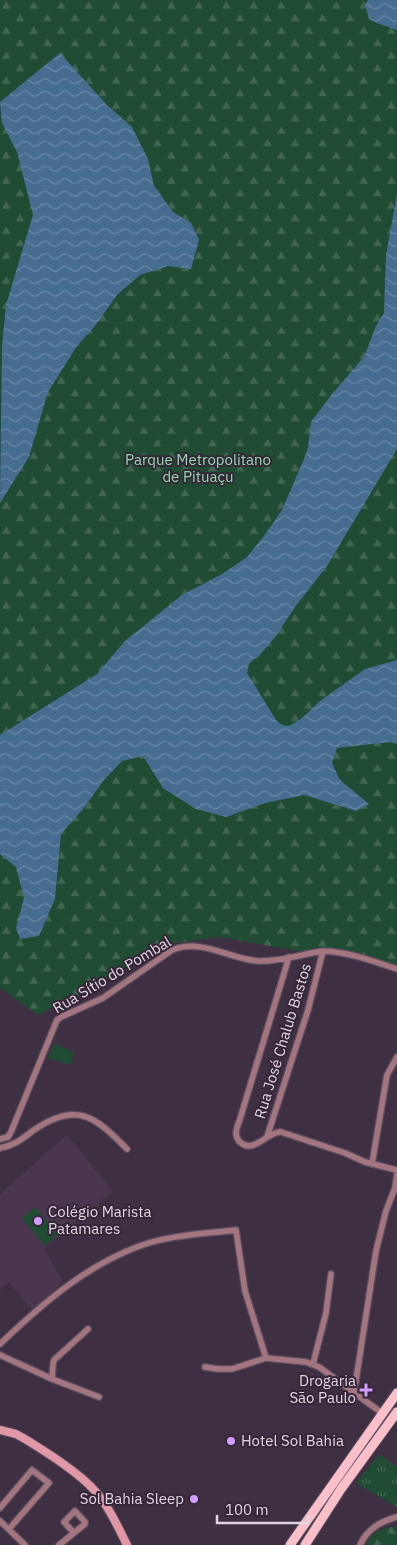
<svg xmlns="http://www.w3.org/2000/svg" width="397" height="1545" viewBox="0 0 397 1545" font-family="'IBM Plex Sans',sans-serif">
  <style>
    .built { fill: #4a364e }
    .grass { fill: url(#grass-tufts) }
    .forest { fill: url(#forest-firs) }
    .pitch { fill: #214c34 }
    .water { fill: url(#water-waves) }
    .lines { fill: none; stroke-linecap: round; stroke-linejoin: round }
    .street-casing { stroke: #5c4d5f; stroke-width: 8 }
    .secondary-casing { stroke: #5c4d5f; stroke-width: 10 }
    .primary-casing { stroke: #5c4d5f; stroke-width: 11 }
    .street { stroke: #a3757e; stroke-width: 5.5 }
    .secondary { stroke: #e198a6; stroke-width: 8 }
    .primary { stroke: #f9c0ca; stroke-width: 9 }
    .poi-dot { fill: #d19dfe; stroke: #352638; stroke-width: 2 }
    .labels { text-anchor: middle; stroke-width: 4; stroke-linejoin: round; paint-order: stroke }
    .park-label { font-size: 15px; fill: #8ddbad; stroke: #352638 }
    .street-label { font-size: 15px; fill: #e0d6e2; stroke: #352638 }
    .poi-label { font-size: 15px; fill: #e0d6e2; stroke: #352638; text-anchor: start }
  </style>
  <defs>
    <pattern id="grass-tufts" width="24" height="20" patternUnits="userSpaceOnUse" patternTransform="scale(1.25)"><rect width="24" height="20" fill="#214c34"/><path d="M3 7l-1-3M5 7V3M7 7l1-3M15 17l-1-3M17 17v-4M19 17l1-3" fill="none" stroke="#416551"/></pattern>
    <pattern id="forest-firs" width="22" height="20" patternUnits="userSpaceOnUse" patternTransform="scale(1.25)"><rect width="22" height="20" fill="#214c34"/><path d="M5 1l3.5 6h-7zM16 11l3.5 6h-7z" fill="#416551"/></pattern>
    <pattern id="water-waves" width="16" height="10" patternUnits="userSpaceOnUse" patternTransform="scale(1.25)"><rect width="16" height="10" fill="#466c90"/><path d="M0 5q4-4 8 0t8 0" fill="none" stroke="#6987a4"/></pattern>
  </defs>
  <rect width="100%" height="100%" fill="#3f2f42"/>
  <path class="built" d="M67,1135l46,56 -69,57 19,34 -31,28 -23,-28 -9,8v-96z"/>
  <path class="grass" d="M379,1454l18,13v40l-41,-24z"/>
  <path class="forest" d="M0,0h397v968l-64,-18 -30,2 -83,-15 -52,7 -80,45 -50,26 -38,-27z
    M397,1526v19h-31c4,-13 19,-18 31,-19z"/>
  <path class="pitch" d="M54,1043l20,10 -4,12 -22,-7z
    M35,1207l23,27 -13,12 -23,-28z"/>
  <path class="water" d="M368,0h29v30l-20,-7 -8,-4 -4,-14z
    M60,53l47,52 25,22 16,32 6,27 19,26 18,11 8,17 -8,29 -23,-3 -28,9 -23,20 -22,31 -18,20 -29,46 -19,65 -29,46 2,-156 4,-42 27,-90 -16,-63 -15,-29 -2,-21z
    M397,194v255l-70,117 -32,41 -19,29 -17,20 -5,3 -5,5 -2,9 29,47 6,5 7,1 12,-7 19,-18 45,-32 32,-9v84l-7,-2 -53,6 -5,15 8,17 29,24 -13,7 -52,-16 -39,8 -39,14 -30,-8 -33,-21 -20,-32 -21,5 -18,19 -21,29 -22,25 -6,65 -16,37 -19,3 -4,-11 8,-30 -8,-31 -16,-13v-119l97,-61 28,-33 57,-46 40,-21 25,-17 17,-21 18,-26 22,-51 4,-12 3,-25 21,-28 32,-37 12,-31 8,-13 2,-58z"/>
  <g class="lines">
    <defs>
      <path id="street" d="M289,957l-49,162c-3,8 -7,17 0,23 13,13 28,-11 41,-10l64,21 20,9 32,8
        M267,1137l41,-127 15,-59
        M0,1139l8,-2 3,-5 46,-112 4,-3 42,-19 69,-48c30,-12 57,9 86,11 22,1 44,-7 65,-10 26,1 50,10 74,18
        M0,1148c14,-2 23,-10 34,-18 42,-29 61,-14 93,19
        M372,1164l15,-89 10,-18
        M0,1344c41,-39 84,-77 137,-97 31,-12 66,-13 99,-17l9,61 21,67
        M0,1355l52,24 47,18
        M313,1364l13,-51 5,-39
        M205,1367l13,2h14l34,-11 40,4 13,5 63,46
        M52,1379l1,-15 1,-4 34,-31
        M354,1393l22,-142 10,-40 9,-23 2,-14
        M0,1508l32,-38 17,13 -40,46
        M0,1521l25,24
        M59,1545l26,-21v-2l-10,-11 -11,11 10,11
        M360,1545c7,-16 21,-24 37,-28"/>
      <path id="secondary" d="M0,1430l16,4 9,5c21,13 55,34 71,53 13,15 22,35 31,53"/>
      <path id="primary" d="M290,1545l107,-152
        M305,1545l36,-56 56,-77"/>
    </defs>
    <use href="#street" class="street-casing"/>
    <use href="#secondary" class="secondary-casing"/>
    <use href="#primary" class="primary-casing"/>
    <use href="#street" class="street"/>
    <use href="#secondary" class="secondary"/>
    <use href="#primary" class="primary"/>
  </g>
  <g class="poi-dot">
    <circle cx="38" cy="1221" r="5"/>
    <path d="M363.5 1382.5h5v5h5v5h-5v5h-5v-5h-5v-5h5z"/>
    <circle cx="231" cy="1441" r="5"/>
    <circle cx="194" cy="1499" r="5"/>
  </g>
  <g class="labels">
    <g class="park-label">
      <text x="198" y="465">Parque Metropolitano<tspan x="198" dy="17">de Pituaçu</tspan></text>
    </g>
    <g class="street-label">
      <text transform="translate(112 975) rotate(-31)" y="5">Rua Sítio do Pombal</text>
      <text transform="translate(283 1041) rotate(-73)" y="5">Rua José Chalub Bastos</text>
    </g>
    <g class="poi-label">
      <text x="48" y="1217">Colégio Marista<tspan x="48" dy="17">Patamares</tspan></text>
      <text x="356" y="1386" text-anchor="end">Drogaria<tspan x="356" dy="17">São Paulo</tspan></text>
      <text x="241" y="1446">Hotel Sol Bahia</text>
      <text x="184" y="1504" text-anchor="end">Sol Bahia Sleep</text>
    </g>
  </g>
  <path d="M217 1515v8h91v-8" fill="none" stroke="#e0d6e2" stroke-width="2.5"/>
  <text x="225" y="1515" font-size="15" fill="#e0d6e2" stroke="#352638" stroke-width="4" paint-order="stroke">100 m</text>
</svg>
